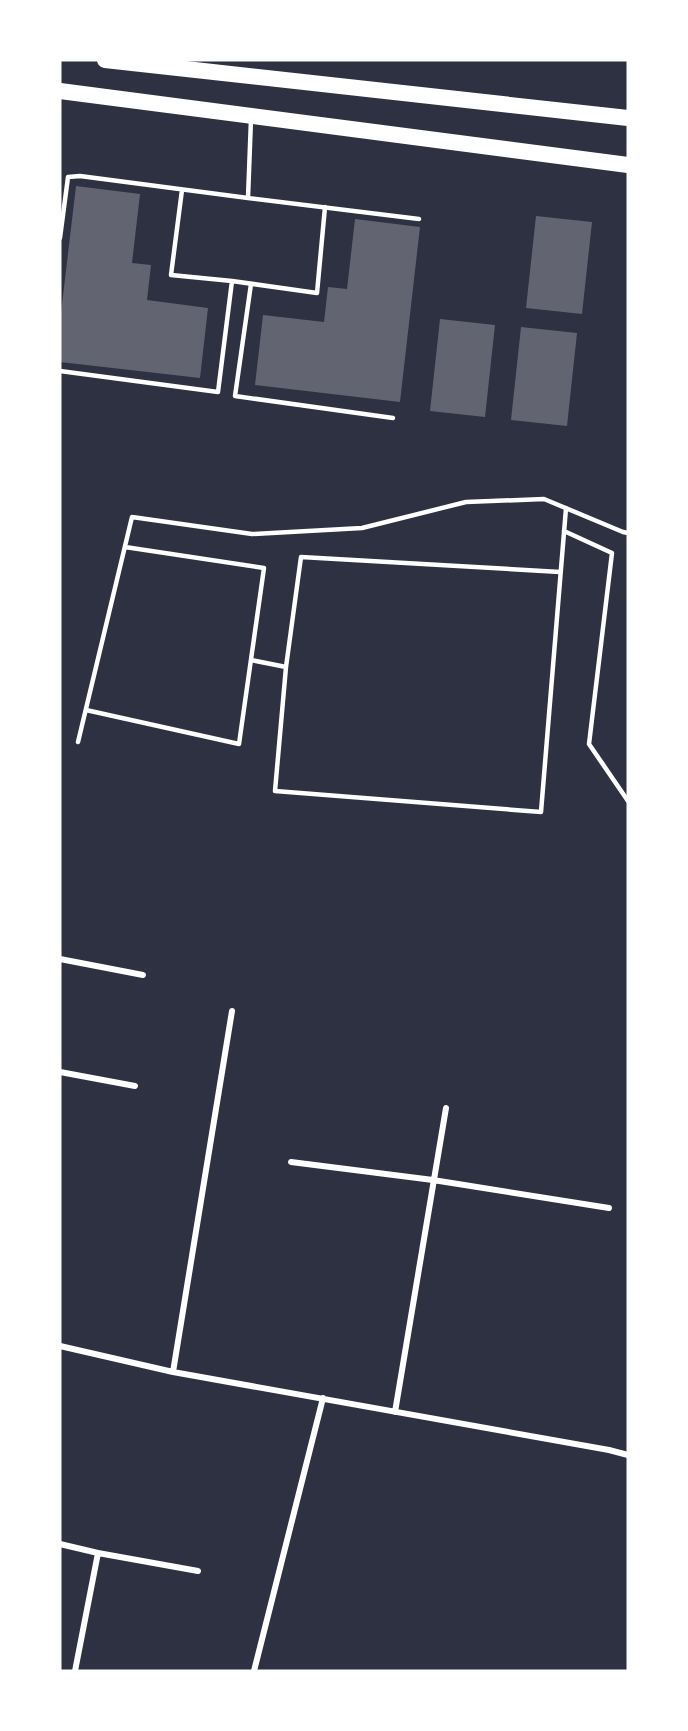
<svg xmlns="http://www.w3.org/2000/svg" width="688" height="1731" viewBox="0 0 688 1731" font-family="Inter,sans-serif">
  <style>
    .building { fill: #626471 }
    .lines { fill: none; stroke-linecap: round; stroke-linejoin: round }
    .service { stroke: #fff; stroke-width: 4.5 }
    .minor { stroke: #fff; stroke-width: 6 }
    .trunk { stroke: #fff; stroke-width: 16 }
  </style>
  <rect width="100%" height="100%" fill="#2d3142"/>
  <path class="building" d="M76,186l64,8 -8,69 19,2 -4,35 61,8 -8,70 -140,-16v-41z
    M536,216l56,6 -10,92 -56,-6z
    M355,219l65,8 -20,175 -145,-17 8,-70 61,7 4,-35 19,2z
    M440,319l55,6 -10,92 -55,-6z
    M521,327l56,6 -10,93 -56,-6z"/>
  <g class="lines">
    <path class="service" d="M182,190l-11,85 61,6 85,12 8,-86
      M248,198l171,21
      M60,238l8,-61 12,-1 168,22 3,-79
      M251,284l-16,112 158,22
      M60,371l158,21 14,-111
      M564,531l48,22 -23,191 39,57
      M560,572l-259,-15 -15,110 -11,124 266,21 25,-304
      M251,660l35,7
      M86,710l153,34 25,-176 -139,-21
      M78,742l54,-225 120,17 110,-6 104,-26 78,-3 79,33 5,1"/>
    <path class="minor" d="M60,959l83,16
      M60,1072l75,14
      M291,1162l142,18 176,28
      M60,1346l113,26 436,78 19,5
      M173,1372l59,-361
      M395,1412l51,-304
      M60,1544l38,9 -23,118
      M98,1553l100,18
      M254,1671l69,-273"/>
    <path class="trunk" d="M105,60l523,58
      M60,91l568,74"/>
  </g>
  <rect width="688" height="1731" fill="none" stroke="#ffffff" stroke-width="123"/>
</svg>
